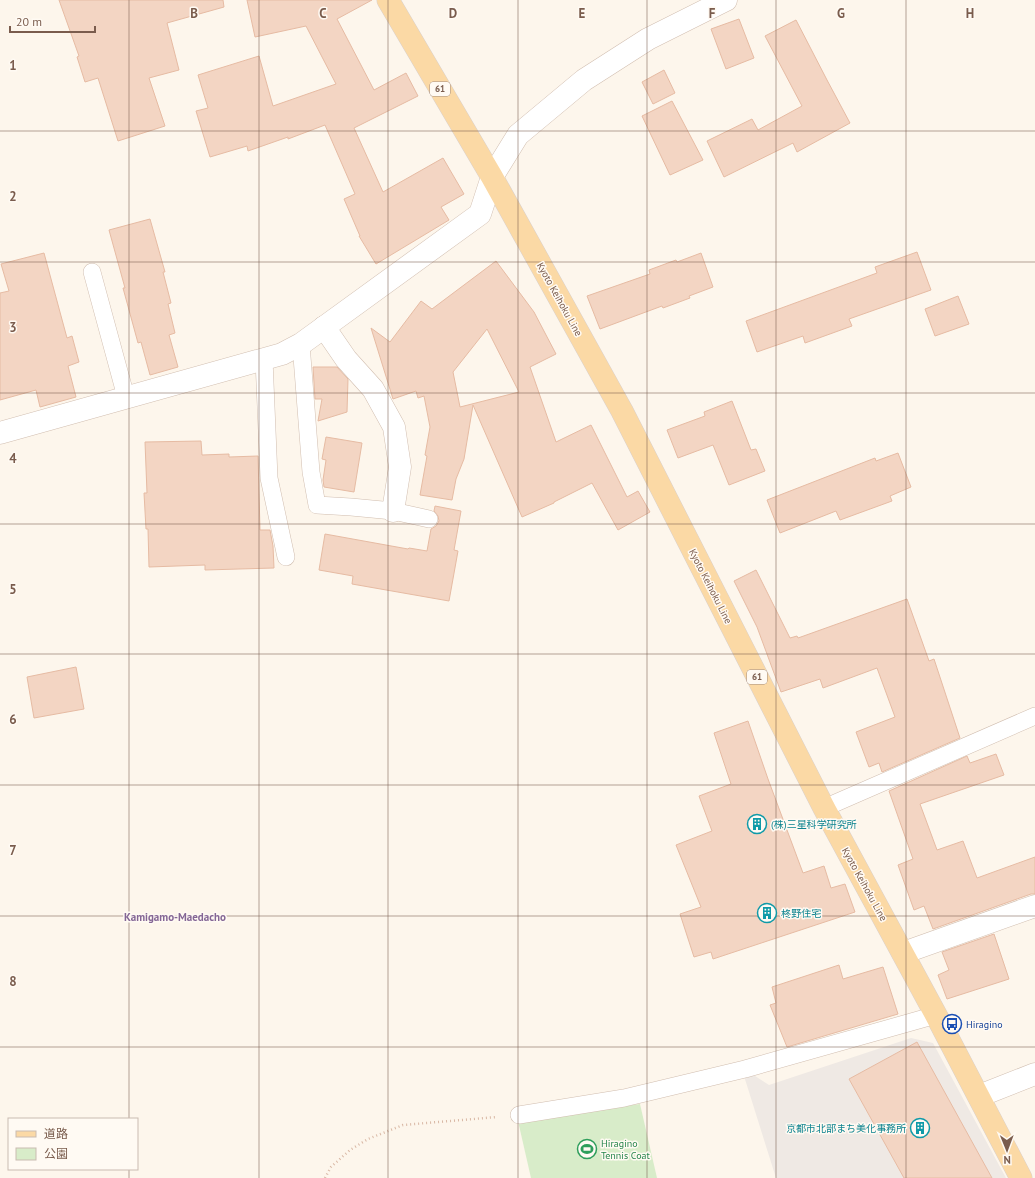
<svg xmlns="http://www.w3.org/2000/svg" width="1035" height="1178" viewBox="0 0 1035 1178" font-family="'PT Sans','Noto Sans JP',sans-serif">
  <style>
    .industrial { fill: #efe9e4 }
    .green { fill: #d8ecc9 }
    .building { fill: #f3d5c3; stroke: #e6bba3; fill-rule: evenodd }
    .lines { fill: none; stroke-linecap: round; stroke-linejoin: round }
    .service-casing { stroke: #d1beb0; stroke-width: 18 }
    .minor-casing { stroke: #d1beb0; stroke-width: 23 }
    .tertiary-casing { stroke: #d1beb0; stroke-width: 23 }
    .primary-casing { stroke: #dad1cd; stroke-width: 23 }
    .path { stroke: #d9b8a5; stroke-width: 2.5; stroke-dasharray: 1 3; stroke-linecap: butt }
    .service { stroke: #fff; stroke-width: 17 }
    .minor { stroke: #fff; stroke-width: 22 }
    .tertiary { stroke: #fff; stroke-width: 22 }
    .primary { stroke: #fbd9a5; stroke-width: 22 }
    .grid { fill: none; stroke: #7a5c4d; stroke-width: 1; stroke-opacity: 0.55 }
    .labels { text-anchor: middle; stroke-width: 3; stroke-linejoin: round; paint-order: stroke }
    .shield { fill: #fffaf3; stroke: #a28b7f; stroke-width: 1 }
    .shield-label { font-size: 9px; font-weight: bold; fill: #7a5c4d }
    .street-label { font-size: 10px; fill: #7a5c4d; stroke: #fffaf3 }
    .culture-label { font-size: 10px; fill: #0d838f; stroke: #fffaf3; text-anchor: start }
    .transit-label { font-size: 10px; fill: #164399; stroke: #fffaf3; text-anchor: start }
    .leisure-label { font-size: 10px; fill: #27864d; stroke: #fffaf3; text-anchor: start }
    .neighbourhood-label { font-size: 11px; font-weight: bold; fill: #846695; stroke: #fffaf3 }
    .grid-label { font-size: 13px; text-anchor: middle; font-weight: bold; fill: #7a5c4d; stroke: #fffaf3; stroke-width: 3; stroke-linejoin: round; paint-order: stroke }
  </style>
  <rect width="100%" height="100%" fill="#fdf6ec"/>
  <path class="industrial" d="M911,1038l22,5 73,135h-230l-32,-102 8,-2 17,11z"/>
  <path class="green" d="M640,1104l17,74h-126l-13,-57z"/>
  <path class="building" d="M59,0h164l1,7 -57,16 12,47 -30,8 16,48 -47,15 -20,-63 -13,4 -8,-25 2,-1z
    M247,0h125l-35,19 37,71 32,-17 12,23 -64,32 29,64 60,-34 21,36 -23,13 8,13 -73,44 -17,-28h1l-16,-37 11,-5 -30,-69 -37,14v-2l-40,14 -1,-5 -37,11 -14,-46 12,-3 -10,-33 61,-19 14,50 63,-22 -30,-58 -51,11z
    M739,19l15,39 -28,11 -15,-40z
    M796,20l31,60 23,43 -53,29 -4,-9 -69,34 -17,-36 45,-22 6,11 44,-24 -37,-70z
    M664,70l11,23 -22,11 -11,-22z
    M672,101l31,59 -33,15 -28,-59z
    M150,219l15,53h-2l8,31 -3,1 7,29 -6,2 9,32 -28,8 -9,-33 -3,1 -15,-55h2l-16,-58z
    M917,252l14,38 -82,29 3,7 -47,17 -2,-7 -46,16 -11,-31 131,-48 -2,-6z
    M44,253l23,85 5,-2 7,26 -11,4 8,31 -36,10 -4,-17 -36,10v-107l9,-2 -8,-27z
    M701,253l12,34 -24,9 1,2 -27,10 -1,-2 -62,23 -13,-33 63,-22 -1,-4 27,-10 1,2z
    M496,261l38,51 22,42 -26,13 26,75 35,-17 36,72 11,-6 12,21 -32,18 -26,-47 -38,19v1l-32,14 -49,-112 -9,54 -8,20 -4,21 -32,-5 7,-39 -2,-1 5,-28 -6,-31 -6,2 -2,-7 -23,8 -22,-71 19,14 31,-41 11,8zM487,329l32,63 -59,15 -7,-35z
    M958,296l11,28 -34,12 -10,-27z
    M313,367h24l11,12 -1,33 -29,9 4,-22h-7z
    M732,401l19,49 5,-1 9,22 -36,14 -16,-40 -35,13 -11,-28 38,-14 -1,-4z
    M326,437l36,6 -8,49 -30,-5 -1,-7 3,-20 -4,-1z
    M201,441l1,14 27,-1v3l29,-1 2,74h10l3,16 1,22 -69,2v-5l-56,2 -1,-38h-2l-2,-36h3l-2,-51z
    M898,453l13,34 -21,9 2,5 -52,19 -4,-9 -56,22 -13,-33 108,-42 1,3z
    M435,506l26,5 -7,39 4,1 -9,50 -97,-17 1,-8 -34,-6 6,-36 83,15 1,-1 18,3 4,-22 5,-3 3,-5 -1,-5 -4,-5z
    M756,570l34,68 7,-2 1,2 109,-39 22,62 5,-2 26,79 -78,34 -3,-9 -10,4 -13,-35 39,-15 -18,-49 -54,20 -3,-9 -39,13 -24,-65 -23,-46z
    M76,667l8,42 -50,9 -7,-41z
    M748,721l20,58 35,94 21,-7 7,22 14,-4 10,28 -142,47 -2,-7 -17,5 -14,-43 21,-7 -25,-62 36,-14 -13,-35 32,-12 -17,-51z
    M996,754l8,21 -84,29 17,46 26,-9 14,37 58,-21v37h-4l-98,35 -9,-23 -10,4 -16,-45 15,-6 -24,-68 78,-35 3,7z
    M994,934l15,45 -62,20 -9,-24 11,-5 -7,-18z
    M839,965l4,14 40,-12 15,47 -111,33 -17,-42 6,-2 -4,-16z
    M917,1042l75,136h-88l-55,-99z"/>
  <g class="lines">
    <defs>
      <path id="service" d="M92,272l34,125
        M301,344l10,128 6,33 34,2 42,4 36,8
        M264,359l5,119 17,79
        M824,808l211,-92
        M519,1115l105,-17 121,-29 191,-54"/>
      <path id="minor" d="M324,327l22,32 27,30 21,38 6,40 -7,44
        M903,953l132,-47
        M979,1096l56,-22"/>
      <path id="tertiary" d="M0,433l282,-79 19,-10 179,-130 12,-37 26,-42 66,-55 64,-41 78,-39"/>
      <path id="primary" d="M388,0l104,177 130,234 202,397 112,207 85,163"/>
    </defs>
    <use href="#service" class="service-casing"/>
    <use href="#minor" class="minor-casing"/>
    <use href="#tertiary" class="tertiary-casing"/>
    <use href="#primary" class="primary-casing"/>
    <path class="path" d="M325,1178l6,-11 19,-17 18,-11 35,-14 94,-8"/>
    <use href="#service" class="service"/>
    <use href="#minor" class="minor"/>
    <use href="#tertiary" class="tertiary"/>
    <use href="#primary" class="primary"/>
  </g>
  <path class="grid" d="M129,0v1119M259,0v1178M388,0v1178M518,0v1178M647,0v1178M776,0v1178M906,0v1178M0,131h1035M0,262h1035M0,393h1035M0,524h1035M0,654h1035M0,785h1035M0,916h1035M0,1047h1035M129,1169v9"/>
  <defs>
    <symbol id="building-ring" viewBox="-11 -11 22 22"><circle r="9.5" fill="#fffaf3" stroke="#0f9aa8" stroke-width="1.5"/><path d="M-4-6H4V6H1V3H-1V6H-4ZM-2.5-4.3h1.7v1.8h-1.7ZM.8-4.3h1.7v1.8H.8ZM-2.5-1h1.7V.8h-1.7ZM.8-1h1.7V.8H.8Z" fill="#0f9aa8"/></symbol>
    <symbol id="bus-ring" viewBox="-11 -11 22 22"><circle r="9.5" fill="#fffaf3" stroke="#1a4fb4" stroke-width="1.5"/><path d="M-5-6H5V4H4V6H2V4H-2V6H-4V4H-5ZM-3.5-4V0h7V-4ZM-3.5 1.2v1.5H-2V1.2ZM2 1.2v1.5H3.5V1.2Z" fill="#1a4fb4"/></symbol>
    <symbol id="stadium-ring" viewBox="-11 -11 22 22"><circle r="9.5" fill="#fffaf3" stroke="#2e9e5b" stroke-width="1.5"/><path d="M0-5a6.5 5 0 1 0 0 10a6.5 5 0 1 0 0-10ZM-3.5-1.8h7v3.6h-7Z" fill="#2e9e5b"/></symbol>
  </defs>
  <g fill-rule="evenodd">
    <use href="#building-ring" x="746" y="813" width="22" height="22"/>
    <use href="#building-ring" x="756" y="902" width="22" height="22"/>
    <use href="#bus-ring" x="941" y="1013" width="22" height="22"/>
    <use href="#building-ring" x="909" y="1117" width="22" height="22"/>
    <use href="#stadium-ring" x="576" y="1138" width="22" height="22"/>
  </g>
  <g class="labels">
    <g class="shield">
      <rect x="430" y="82" width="20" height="14" rx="3"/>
      <rect x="747" y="670" width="20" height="14" rx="3"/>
    </g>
    <g class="shield-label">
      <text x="440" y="92">61</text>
      <text x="757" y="680">61</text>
    </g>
    <g class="street-label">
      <text transform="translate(560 299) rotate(61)" y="4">Kyoto Keihoku Line</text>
      <text transform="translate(711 586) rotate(63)" y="4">Kyoto Keihoku Line</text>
      <text transform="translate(865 884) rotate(61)" y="4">Kyoto Keihoku Line</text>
    </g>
    <g class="culture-label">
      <text x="771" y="828">(株)三星科学研究所</text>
      <text x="781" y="917">柊野住宅</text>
      <text x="906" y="1132" text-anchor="end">京都市北部まち美化事務所</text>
    </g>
    <g class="transit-label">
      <text x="966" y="1028">Hiragino</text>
    </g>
    <g class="leisure-label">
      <text x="601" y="1147">Hiragino<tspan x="601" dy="12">Tennis Coat</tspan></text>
    </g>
    <g class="neighbourhood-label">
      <text x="175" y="921">Kamigamo-Maedacho</text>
    </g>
  </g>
  <g class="grid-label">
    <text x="194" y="18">B</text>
    <text x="323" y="18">C</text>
    <text x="453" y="18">D</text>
    <text x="582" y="18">E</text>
    <text x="712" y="18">F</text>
    <text x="841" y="18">G</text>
    <text x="970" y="18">H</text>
    <text x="13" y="70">1</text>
    <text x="13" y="201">2</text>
    <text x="13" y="332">3</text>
    <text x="13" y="463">4</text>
    <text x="13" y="594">5</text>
    <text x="13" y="724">6</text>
    <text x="13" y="855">7</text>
    <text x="13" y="986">8</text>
  </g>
  <rect x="8" y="1118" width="130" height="52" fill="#fffaf3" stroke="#cabbb1"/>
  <rect x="16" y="1131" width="20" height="6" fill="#fbd9a5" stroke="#cabbb1"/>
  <text x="44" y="1138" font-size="12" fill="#7a5c4d">道路</text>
  <rect x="16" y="1148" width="20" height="12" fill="#d8ecc9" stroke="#cabbb1"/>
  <text x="44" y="1158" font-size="12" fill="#7a5c4d">公園</text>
  <g transform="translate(1007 1150) rotate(179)" stroke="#fffaf3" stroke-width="3" paint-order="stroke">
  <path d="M0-3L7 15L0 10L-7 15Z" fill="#7a5c4d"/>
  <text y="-6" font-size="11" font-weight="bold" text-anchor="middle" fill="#7a5c4d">N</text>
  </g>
  <path d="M10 26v6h85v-6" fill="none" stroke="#7a5c4d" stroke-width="2"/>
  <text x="16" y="26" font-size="12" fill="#7a5c4d" stroke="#fffaf3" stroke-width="3" paint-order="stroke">20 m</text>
</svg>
